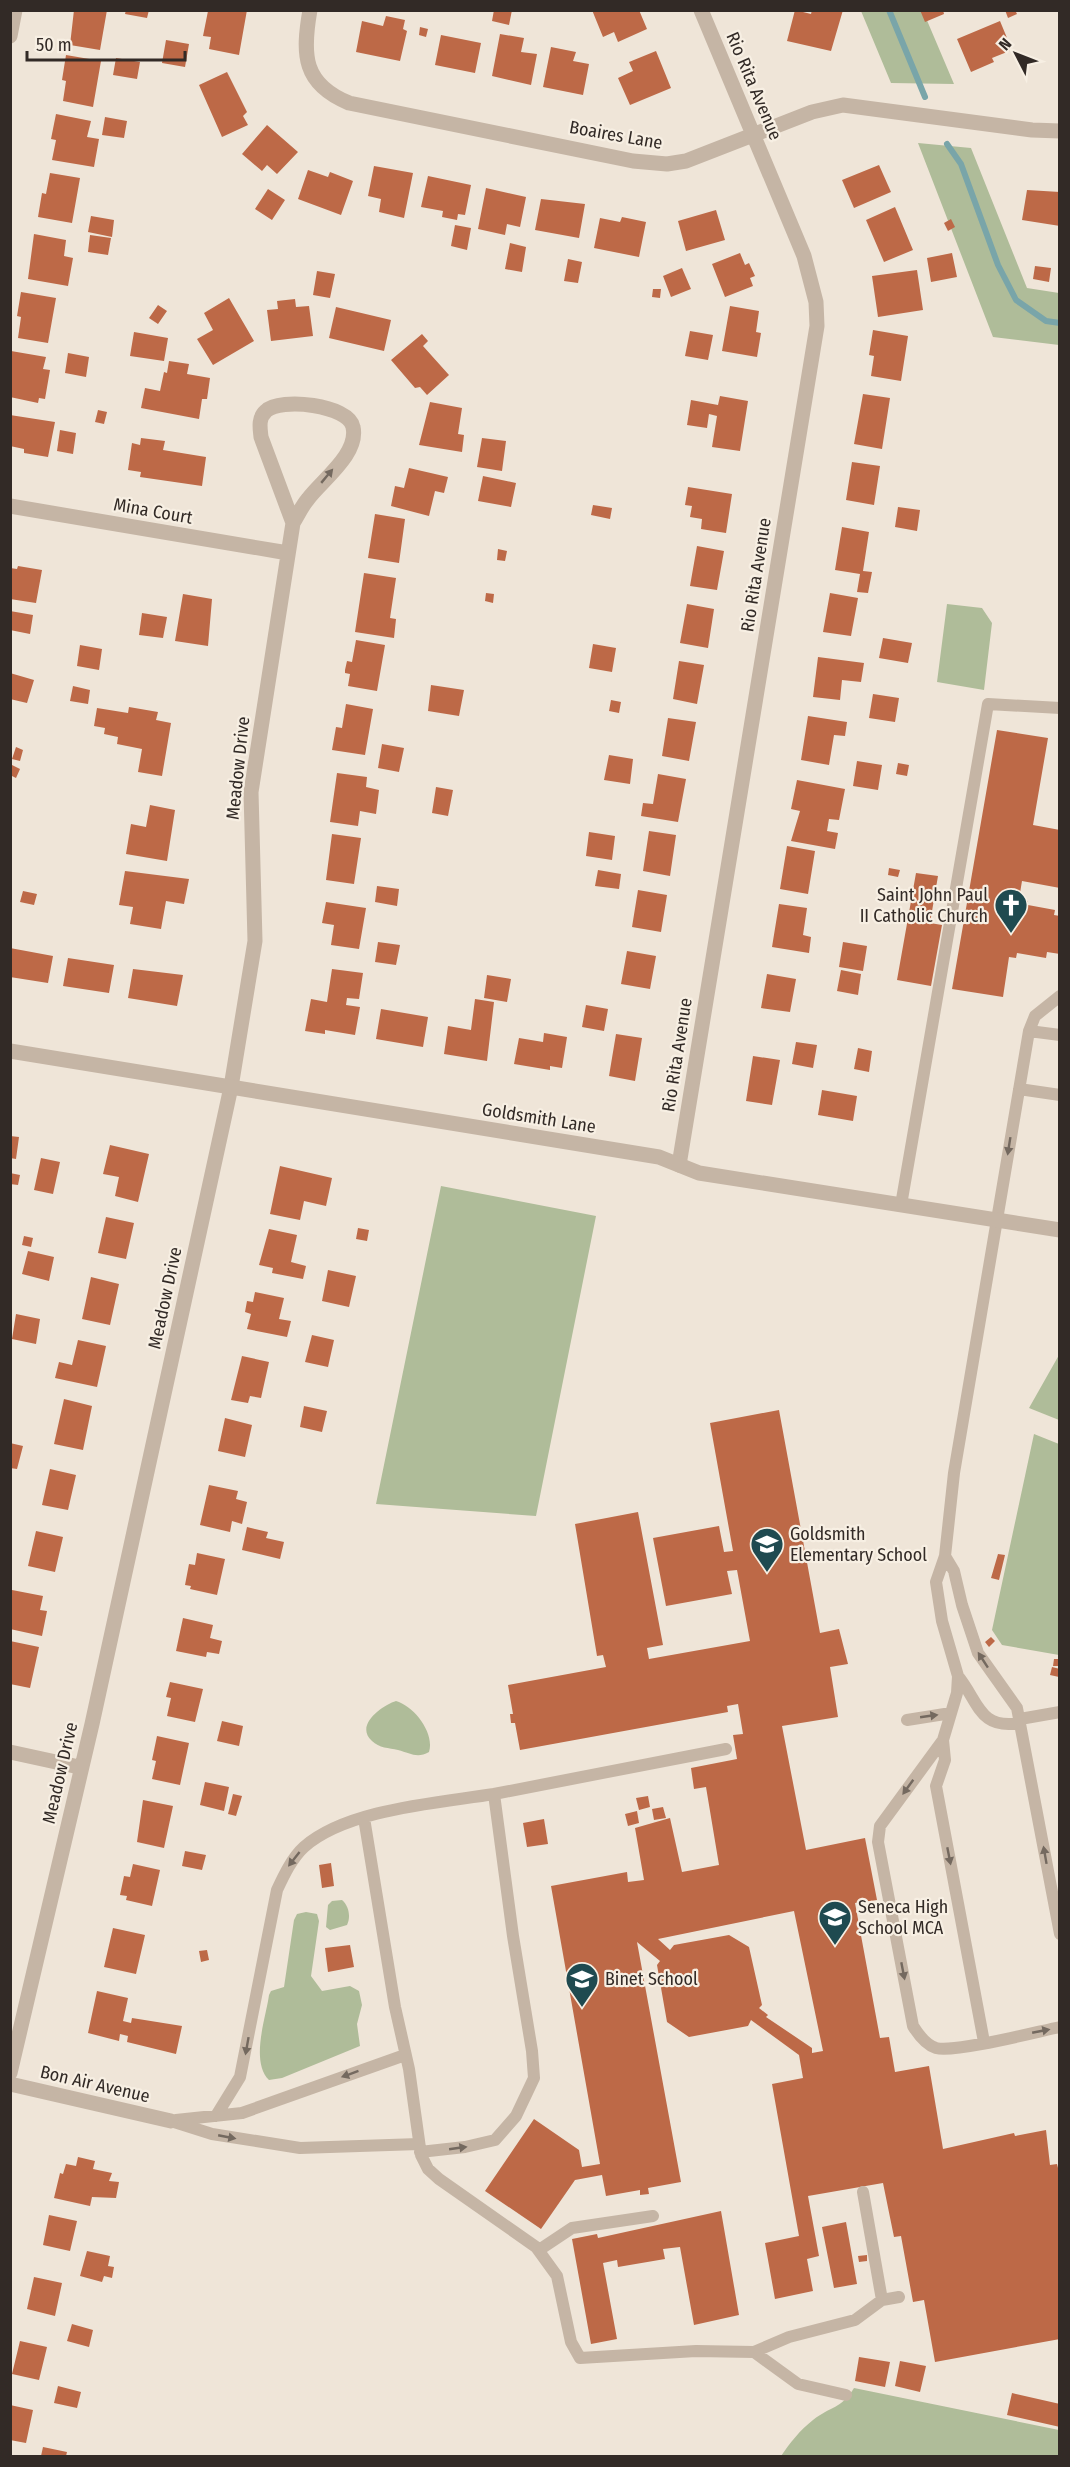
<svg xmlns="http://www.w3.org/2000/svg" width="1070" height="2467" viewBox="0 0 1070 2467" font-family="'Fira Sans Condensed',sans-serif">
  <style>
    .green { fill: #afbc99 }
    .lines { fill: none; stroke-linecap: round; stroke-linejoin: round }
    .stream { stroke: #79a5a9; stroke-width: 6 }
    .building { fill: #bd6947; fill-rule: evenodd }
    .service { stroke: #c5b5a5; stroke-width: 12 }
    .minor { stroke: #c5b5a5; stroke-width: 15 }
    .tertiary { stroke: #c5b5a5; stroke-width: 15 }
    .oneway { fill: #74695f }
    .labels { text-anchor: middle; stroke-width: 4.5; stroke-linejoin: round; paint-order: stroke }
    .street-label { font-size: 18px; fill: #322a26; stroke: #f7efe3 }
    .poi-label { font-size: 18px; fill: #322a26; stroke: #f7efe3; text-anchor: start }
  </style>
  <rect width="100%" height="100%" fill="#efe5d8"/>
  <path class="green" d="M861,11h62l31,73 -63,-1z
    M918,143l53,5 56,140 32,5v52l-66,-8z
    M947,604l35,4 10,15 -8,67 -47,-8z
    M441,1186l155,30 -60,300 -160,-12z
    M1059,1355v65l-30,-12z
    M1034,1434l25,10v211l-57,-10 -10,-15z
    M396,1701c18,5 39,32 33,51 -12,7 -19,1 -31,-2 -9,-2 -19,-2 -26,-9 -18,-16 11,-36 24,-40z
    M342,1900c7,6 9,17 5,25l-17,5 -4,-3 2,-22 4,-4z
    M306,1912l11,2 2,7 -8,55 11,15 28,-5 9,5 3,14 -5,19 3,22 -78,32 -13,2c-19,-19 -3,-62 0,-85l2,-4 13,-4 10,-67 3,-6z
    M854,2388l205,42v26h-278c9,-13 19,-26 32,-36 18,-14 28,-11 41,-32z"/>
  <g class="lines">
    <path class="stream" d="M889,10l36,87
      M947,144l14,20 37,101 18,35 30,21 14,2"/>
  </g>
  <path class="building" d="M74,10h33l-7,40 -30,-5z
    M126,10h23l-2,8 -22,-4z
    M216,10h31l-8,45 -30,-6 2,-12 -8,-1 5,-25z
    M494,10h18l-3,15 -17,-4z
    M592,10h47l8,19 -29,13 -4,-10 -11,5z
    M795,10l16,4 1,-4h31l-12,41 -44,-10z
    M920,10h23l1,4 -19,8z
    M1005,10h10l2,4 -9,4z
    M386,16l19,4 -2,9 4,2 -7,30 -44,-9 6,-31 21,5z
    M1000,21l12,29 -20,8 2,4 -23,10 -14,-33z
    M420,27l8,2 -2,8 -7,-2z
    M500,34l24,4 -3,14 16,2 -6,31 -39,-9z
    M441,35l40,8 -6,30 -40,-8z
    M166,40l23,4 -4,23 -23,-4z
    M551,47l25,5 -3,9 16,3 -6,31 -40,-8z
    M656,51l15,37 -41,17 -12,-27 15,-7 -4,-9z
    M66,55l35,6 -8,46 -30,-6 3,-20 -4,-1z
    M116,58l24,4 -3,17 -24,-4z
    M227,72l20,40 -4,4 5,9 -26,12 -23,-52z
    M56,114l35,7 -4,16 12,2 -5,28 -42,-7 4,-20 -5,-1z
    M105,117l22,4 -3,17 -22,-3z
    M267,125l31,27 -21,22 -10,-9 -5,6 -20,-17z
    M879,165l12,27 -37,16 -12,-28z
    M374,166l39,7 -9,45 -25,-6 2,-13 -13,-3z
    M308,170l20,7 2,-5 23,9 -12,34 -43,-16z
    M50,173l30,5 -8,45 -34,-6 4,-24 4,1z
    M428,176l43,9 -6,30 -7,-1 -1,6 -15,-3 1,-6 -22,-4z
    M486,188l40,9 -6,30 -13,-3 -2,11 -27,-6z
    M268,189l17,11 -13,20 -17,-11z
    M1027,190l33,2v34l-38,-6z
    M541,199l44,5 -6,34 -44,-8z
    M895,207l18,43 -29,12 -18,-42z
    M716,210l9,30 -39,11 -8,-30z
    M91,216l23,4 -2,17 -24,-5z
    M622,217l24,5 -7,35 -45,-9 6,-30 20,4z
    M951,219l4,8 -7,4 -4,-8z
    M455,225l16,3 -4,22 -16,-4z
    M34,234l32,6 -2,16 9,2 -5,28 -40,-7z
    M90,235l21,3 -3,17 -20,-3z
    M510,243l16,4 -4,25 -17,-3z
    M740,253l5,12 4,-2 6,13 -5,2 3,8 -28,11 -13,-33z
    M952,253l5,24 -26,5 -4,-24z
    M568,259l14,3 -4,21 -14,-2z
    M1035,266l16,2 -2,14 -16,-3z
    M682,268l9,21 -20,8 -8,-21z
    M917,270l6,40 -45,7 -6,-41z
    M317,271l18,3 -5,24 -17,-3z
    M653,289h8l-1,9 -8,-1z
    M21,292l35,6 -8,45 -30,-5 3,-21 -4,-1z
    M229,298l25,43 -41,24 -16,-26 16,-9 -9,-17z
    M295,299l1,8 13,-1 4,30 -42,5 -4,-31 11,-1 -1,-8z
    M158,305l9,6 -9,13 -9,-6z
    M730,306l29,5 -3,21 5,1 -4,24 -35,-6z
    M336,307l55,13 -7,31 -55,-13z
    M873,330l35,6 -7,45 -30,-5 3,-20 -5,-1z
    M690,331l23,4 -5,25 -23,-4z
    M134,332l34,6 -4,23 -34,-5z
    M422,334l6,7 -5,5 26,29 -22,20 -7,-8 -5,1 -24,-28z
    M11,351l35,6 -3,12 7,1 -5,29 -6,-1 -1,5 -28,-6z
    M68,353l21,4 -3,20 -21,-4z
    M169,361l20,3 -2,10 23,4 -3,21h-5l-3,20 -58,-11 4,-20 15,3 4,-19 3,1z
    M863,394l27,4 -8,51 -28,-5z
    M720,396l28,5 -8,50 -28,-4 5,-31 -8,-2 -2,14 -20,-3 4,-25 27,5z
    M430,402l32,6 -4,26 6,1 -2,17 -43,-7z
    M98,410l9,2 -3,12 -9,-2z
    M10,415l45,7 -7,35 -24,-4v-4l-14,-3z
    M60,430l16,3 -3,21 -16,-3z
    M141,438l24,3 -2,9 43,7 -4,29 -62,-9 1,-5 -13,-2 4,-27 8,2z
    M482,438l24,3 -4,30 -25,-4z
    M852,462l28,4 -6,39 -28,-5z
    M409,468l39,9 -4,16 -9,-2 -6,25 -38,-10 4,-20 9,2z
    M483,476l33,7 -5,24 -33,-6z
    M688,487l44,7 -6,39 -25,-4 1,-10 -12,-2 2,-11 -7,-1z
    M593,505l19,3 -2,11 -19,-4z
    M898,507l22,3 -3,21 -22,-4z
    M375,514l30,5 -6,44 -31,-5z
    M842,527l27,5 -6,39 9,1 -4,21 -11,-1 3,-18 -25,-4z
    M697,546l27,5 -7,39 -27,-4z
    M498,549l9,2 -2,10 -8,-1z
    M18,566l24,4 -6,33 -26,-4v-31l7,1z
    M364,573l32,5 -6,40 6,1 -2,19 -39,-6z
    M486,593l8,1 -1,9 -8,-2z
    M830,593l28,5 -7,38 -28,-4z
    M183,594l29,5 -4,47 -33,-5z
    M687,604l27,5 -6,39 -28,-5z
    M10,611l23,4 -3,19 -20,-4z
    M142,613l25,4 -4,21 -24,-3z
    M883,638l29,5 -4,20 -29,-5z
    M356,640l29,5 -8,46 -29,-5 2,-12 -5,-1v-3l2,-9 5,1z
    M593,644l23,4 -4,24 -23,-4z
    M80,645l22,4 -3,21 -22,-4z
    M818,657l46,6 -3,19 -19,-2 -2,20 -27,-3z
    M679,661l25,4 -7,39 -24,-5z
    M10,673l24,7 -7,23 -17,-4z
    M431,685l33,5 -5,26 -31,-5z
    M73,686l17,4 -2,14 -18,-3z
    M873,694l26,4 -4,24 -26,-4z
    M611,700l10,2 -2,11 -10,-2z
    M346,704l27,5 -8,46 -33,-5 4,-23 6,1z
    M129,707l29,5 -2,8 15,3 -9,53 -24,-4 4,-23 -25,-5 1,-7 -14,-3 1,-6 -11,-2 3,-18 31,5z
    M808,716l39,6 -2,14 -11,-1 -5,30 -28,-5z
    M668,718l28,4 -7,39 -27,-5z
    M997,730l51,8 -15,87 27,5v58l-38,-7 -3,18 9,2v4l27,5 -1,5 6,1v38l-13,-2 -1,6 -29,-5 -1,5 -7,-1 -6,40 -51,-8z
    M382,744l22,4 -5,24 -21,-4z
    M16,747l7,3 -3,11 -8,-2z
    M609,755l24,4 -3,25 -26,-4z
    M857,761l25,4 -4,25 -25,-4z
    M898,763l11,2 -2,11 -11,-2z
    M12,765l8,4 -4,9 -6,-3z
    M337,773l30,4 -1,10 13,3 -3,24 -16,-3 -2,15 -28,-4z
    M658,774l28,5 -8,43 -37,-6 2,-13 10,1z
    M797,780l48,9 -6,31 -10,-1 -2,12 11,2 -3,16 -44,-8 9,-30 -9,-2z
    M436,787l17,3 -5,26 -16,-3z
    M150,805l25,5 -8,51 -41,-7 5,-30 15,3z
    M649,831l27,4 -6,41 -27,-5z
    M589,832l26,4 -3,24 -26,-4z
    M332,834l29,4 -7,46 -28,-4z
    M787,846l28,5 -7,43 -28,-5z
    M889,868l11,2 -2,7 -10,-2z
    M598,870l23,4 -2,15 -24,-3z
    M125,871l64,8 -5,25 -18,-3 -5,28 -31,-5 3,-17 -14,-2z
    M916,873l22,3 -8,47 12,2 -11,61 -34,-6z
    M377,886l22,3 -2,17 -22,-4z
    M638,890l29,5 -6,37 -29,-5z
    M23,891l14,3 -3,11 -14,-3z
    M326,902l40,6 -7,41 -28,-4 3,-20 -12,-2z
    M779,904l28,4 -4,27 8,2 -2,16 -37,-6z
    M378,942l22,3 -4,20 -21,-3z
    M843,942l24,4 -4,25 -24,-4z
    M10,948l43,8 -5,27 -38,-6z
    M627,951l29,5 -6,33 -29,-5z
    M68,958l46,7 -5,28 -46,-7z
    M133,969l50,6 -6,31 -49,-8z
    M332,969l31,4 -4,26 -12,-1 -1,7 14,2 -5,28 -30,-5v4l-20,-3 6,-32 16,3z
    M841,970l20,4 -3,21 -21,-4z
    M767,974l29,5 -6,33 -29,-4z
    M487,975l24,4 -4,23 -23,-4z
    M475,999l19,3 -7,59 -43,-7 4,-28 23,4z
    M586,1005l22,4 -4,22 -22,-4z
    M381,1009l47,8 -5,30 -47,-8z
    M544,1033l23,4 -5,31 -12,-2v4l-36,-6 5,-26 24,4z
    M616,1034l26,4 -7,43 -26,-5z
    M796,1042l21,3 -4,23 -21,-4z
    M858,1048l14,3 -3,21 -15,-3z
    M753,1056l27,4 -8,45 -26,-4z
    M822,1090l35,6 -4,25 -35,-6z
    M10,1136l9,1 -3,22 -6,-1z
    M110,1145l39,9 -11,48 -23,-6 4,-19 -16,-3z
    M41,1158l19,4 -7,32 -19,-4z
    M280,1166l52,12 -6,28 -22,-5 -4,19 -30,-6z
    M10,1173l10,2 -2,10 -8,-1z
    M106,1217l28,6 -8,36 -28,-6z
    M358,1228l11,2 -2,11 -11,-2z
    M269,1229l28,6 -6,27 15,4 -3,13 -31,-6 1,-5 -14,-3z
    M24,1236l9,2 -2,9 -9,-2z
    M28,1251l26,6 -5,24 -27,-7z
    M328,1270l28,6 -7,31 -27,-6z
    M91,1277l28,7 -9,41 -28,-6z
    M255,1292l29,6 -5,21 12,2 -4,16 -40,-8 4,-15 -6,-2 2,-11 6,1z
    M16,1314l24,5 -4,25 -24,-5z
    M312,1335l22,5 -6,27 -23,-5z
    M78,1340l28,6 -9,41 -42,-9 4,-16 13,3z
    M242,1356l27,6 -8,36 -11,-2 -2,7 -17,-3z
    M64,1399l28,7 -9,44 -29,-6z
    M304,1406l23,5 -5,21 -22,-5z
    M779,1410l41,223 19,-4 9,35 -18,3 8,50 -56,9 24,124 59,-12 12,62 -22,3 25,135 9,-1 6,35 34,-6 14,83 71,-16 1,3 31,-6 4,35 7,-1 3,12v163l-125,23 -11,-62 -11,2 -12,-66 -7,1 -11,-54 -75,13 11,60 -12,3 6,32 -38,8 -10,-56 34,-7 -27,-152 31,-6 -4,-23 -48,-35 -3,6 -59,11 -22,-15 -10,-57 3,-4 -23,-19 44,240 -33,6 1,6 -9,1v-5l-34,6 -4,-21 -27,5 -34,49 -56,-38 49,-72 45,31 3,17 18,-3 -49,-278 76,-14 1,10 16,-2 -9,-52 35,-10 12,54 37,-7 -13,-78 -12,2 -3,-21 46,-9 -4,-24 10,-1 -5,-30 -11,2 1,6 -208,38 -5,-27h-4l-1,-9h3l-5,-29 98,-18 -3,-12 -6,1 -22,-132 63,-12 25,133 -16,3 2,11 101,-18 -13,-71 -10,1 5,23 -66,12 -13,-68 66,-12 5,26 9,-1 -23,-128zM794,1911l29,140 -11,2v-5l-46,-31 2,-2 -9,-7 3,-3 -13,-58 -20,-12 -55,10 -4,5 -12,-11z
    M225,1418l27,7 -7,32 -27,-6z
    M10,1443l13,3 -6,23 -7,-1z
    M50,1469l26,6 -8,35 -26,-5z
    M209,1485l29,6 -2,8 11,3 -5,22 -10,-3 -2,11 -30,-7z
    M247,1527l21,5 -2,6 18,4 -4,17 -38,-9z
    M36,1531l27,6 -8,35 -27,-6z
    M197,1553l28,6 -8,36 -27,-6 1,-3 -6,-1 4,-21 6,1z
    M998,1554l7,1 -6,25 -8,-2z
    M12,1590l31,6 -3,14 7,1 -5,25 -32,-7z
    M183,1618l30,7 -3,13 12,3 -3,13 -12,-2 -1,5 -30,-6z
    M991,1637l4,4 -6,6 -4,-5z
    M10,1641l29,6 -9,41 -20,-4z
    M1054,1659h6v7h-7z
    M1052,1667l8,2 -1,8 -9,-2z
    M170,1682l33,7 -8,33 -28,-6 4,-18 -5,-1z
    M222,1721l21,5 -4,20 -22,-5z
    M157,1736l32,7 -9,42 -28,-6 4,-18 -4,-1z
    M205,1782l24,5 -5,24 -24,-6z
    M233,1794l9,2 -6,20 -8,-2z
    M648,1796l2,11 -11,3 -3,-12z
    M143,1800l30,6 -9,42 -27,-6z
    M663,1807l3,11 -12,2 -2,-11z
    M637,1811l2,12 -11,3 -3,-12z
    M544,1819l4,25 -21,3 -4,-24z
    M185,1851l21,4 -4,15 -20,-4z
    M331,1863l3,23 -12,2 -3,-23z
    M133,1864l27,6 -8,36 -26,-6 1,-4 -7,-1 4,-19 6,1z
    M113,1928l32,7 -9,39 -32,-7z
    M350,1945l4,22 -26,5 -3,-24z
    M207,1950l2,10 -8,2 -2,-11z
    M97,1991l31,7 -5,23 8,2 1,-5 50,8 -6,28 -49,-12 1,-6 -8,-2 -1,7 -31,-8z
    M78,2157l17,4 -2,8 19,4 -3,8 10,1 -3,16 -24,-1 -2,9 -36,-8 6,-25 3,1 3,-10 10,2z
    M721,2211l18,104 -45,10 -14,-78 -17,2 2,10 -47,8 -1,-7 -14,3 14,76 -26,5 -19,-105 25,-5 1,4z
    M49,2215l28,6 -7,30 -27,-6z
    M846,2222l11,62 -23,4 -12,-61z
    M87,2251l23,5 -2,10 6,1 -2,11 -8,-2 -2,6 -22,-6z
    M867,2255v6l-8,1 -1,-6z
    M34,2277l28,6 -7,33 -28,-7z
    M72,2324l21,6 -4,17 -22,-6z
    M20,2341l27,6 -8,33 -27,-6z
    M859,2357l31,5 -5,25 -30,-6z
    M900,2361l26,5 -6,26 -25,-6z
    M58,2386l23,6 -4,16 -23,-5z
    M1012,2393l48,11v23l-53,-12z
    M10,2405l23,5 -7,33 -16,-3z
    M43,2447l24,5 -1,4h-25z"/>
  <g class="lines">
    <path class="service" d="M1029,1031l31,4
      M1019,1089l41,6
      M901,1205l87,-501 72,4
      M945,1556l9,15 8,34 16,48 39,55 43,226
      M958,1676c21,26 21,54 62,47
      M1020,1719l40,-7
      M907,1720l44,-7
      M943,1740l-63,86 -2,16 35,184c5,8 13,19 23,22 19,5 100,-16 124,-21
      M494,1794l232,-45
      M364,1818l31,189 14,62 12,86 7,14 11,10 97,68 21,29 14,66 9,16 116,-7 58,1 35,-15 66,-17 27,-20 17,-3
      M984,2042l-48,-256 9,-26 -2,-20 14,-47 1,-17 -16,-55 -6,-39 9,-26 9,-83 75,-442 6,-15 25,-20
      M216,2116l24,-39 37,-187c7,-15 15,-32 27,-43 43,-38 134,-44 190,-53l19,142 19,115 2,27 -18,38 -21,24 -30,7 -45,5
      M176,2120l66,-7 163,-58
      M171,2121l41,13 88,14 119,-4
      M863,2192l19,108
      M539,2250l33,-22 81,-12
      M754,2352l44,32 48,11"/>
    <path class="minor" d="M310,10c-8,45 -7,74 39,93l284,58 34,3 19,-3 126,-49 31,-7 189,25 28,1
      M10,36l5,-26
      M10,506l278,47
      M679,1165l138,-839 -1,-24 -12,-46 -103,-246
      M10,1752l69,15
      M10,2073l82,-349 139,-637 24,-146 -4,-149 42,-269c5,-8 9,-17 15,-24 14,-19 51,-45 45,-72 -4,-22 -73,-30 -87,-16 -8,7 -6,17 -5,26l32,86
      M10,2084l161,37"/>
    <path class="tertiary" d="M10,1051l649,106 40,16 361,57"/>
  </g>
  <defs><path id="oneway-solid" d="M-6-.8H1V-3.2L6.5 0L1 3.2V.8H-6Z" transform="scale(1.5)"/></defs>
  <g class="oneway">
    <use href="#oneway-solid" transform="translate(327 476) rotate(-50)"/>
    <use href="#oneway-solid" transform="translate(1009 1146) rotate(99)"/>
    <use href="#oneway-solid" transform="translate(983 1660) rotate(-123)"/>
    <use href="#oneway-solid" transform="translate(929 1716) rotate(-8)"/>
    <use href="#oneway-solid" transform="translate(908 1787) rotate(126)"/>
    <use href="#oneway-solid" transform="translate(1045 1855) rotate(-100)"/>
    <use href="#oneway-solid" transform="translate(949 1856) rotate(79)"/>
    <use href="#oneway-solid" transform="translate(294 1859) rotate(128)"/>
    <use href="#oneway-solid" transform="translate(903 1971) rotate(79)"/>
    <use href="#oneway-solid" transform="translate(1041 2031) rotate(-11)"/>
    <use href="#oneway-solid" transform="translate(247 2046) rotate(100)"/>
    <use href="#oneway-solid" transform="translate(350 2074) rotate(160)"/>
    <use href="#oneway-solid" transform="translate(227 2137) rotate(11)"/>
    <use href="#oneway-solid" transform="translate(458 2148) rotate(-8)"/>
  </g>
  <defs>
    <symbol id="church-pin" viewBox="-11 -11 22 30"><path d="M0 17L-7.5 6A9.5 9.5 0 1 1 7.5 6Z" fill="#1f4a50" stroke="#f7efe3"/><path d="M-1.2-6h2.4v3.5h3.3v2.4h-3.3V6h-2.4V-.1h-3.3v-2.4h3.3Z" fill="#fff"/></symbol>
    <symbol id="school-pin" viewBox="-11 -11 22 30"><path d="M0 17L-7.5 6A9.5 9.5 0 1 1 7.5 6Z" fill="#1f4a50" stroke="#f7efe3"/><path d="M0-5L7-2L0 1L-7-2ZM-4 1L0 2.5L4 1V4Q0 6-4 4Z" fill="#fff"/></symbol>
  </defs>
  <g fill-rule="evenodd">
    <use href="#church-pin" x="992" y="886" width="38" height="52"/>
    <use href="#school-pin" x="748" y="1525" width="38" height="52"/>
    <use href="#school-pin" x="816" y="1898" width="38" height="52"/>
    <use href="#school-pin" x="563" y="1960" width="38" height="52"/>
  </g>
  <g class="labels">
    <g class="street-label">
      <text transform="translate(754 86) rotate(67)" y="6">Rio Rita Avenue</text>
      <text transform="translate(616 135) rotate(10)" y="6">Boaires Lane</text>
      <text transform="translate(153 511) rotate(10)" y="6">Mina Court</text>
      <text transform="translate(756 575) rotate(-81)" y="6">Rio Rita Avenue</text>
      <text transform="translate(238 768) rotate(-84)" y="6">Meadow Drive</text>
      <text transform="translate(677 1055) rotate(-81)" y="6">Rio Rita Avenue</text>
      <text transform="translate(539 1118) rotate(9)" y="6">Goldsmith Lane</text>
      <text transform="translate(165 1298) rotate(-78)" y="6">Meadow Drive</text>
      <text transform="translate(60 1773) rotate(-77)" y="6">Meadow Drive</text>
      <text transform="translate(95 2084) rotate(13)" y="6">Bon Air Avenue</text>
    </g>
    <g class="poi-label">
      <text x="988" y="901" text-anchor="end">Saint John Paul<tspan x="988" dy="21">II Catholic Church</tspan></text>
      <text x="790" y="1540">Goldsmith<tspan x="790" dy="21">Elementary School</tspan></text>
      <text x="858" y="1913">Seneca High<tspan x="858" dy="21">School MCA</tspan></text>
      <text x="605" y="1985">Binet School</text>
    </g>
  </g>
  <rect width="1070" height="2467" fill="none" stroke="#322a26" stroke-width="24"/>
  <g transform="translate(1016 54) rotate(312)" stroke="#f7efe3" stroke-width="4.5" paint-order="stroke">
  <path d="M0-4.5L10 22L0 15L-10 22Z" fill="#322a26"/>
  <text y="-9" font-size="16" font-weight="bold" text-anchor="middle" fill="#322a26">N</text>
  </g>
  <path d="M27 51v9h158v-9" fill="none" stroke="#322a26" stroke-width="3"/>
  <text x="36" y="51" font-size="18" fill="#322a26" stroke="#f7efe3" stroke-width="4.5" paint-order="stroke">50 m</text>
</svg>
